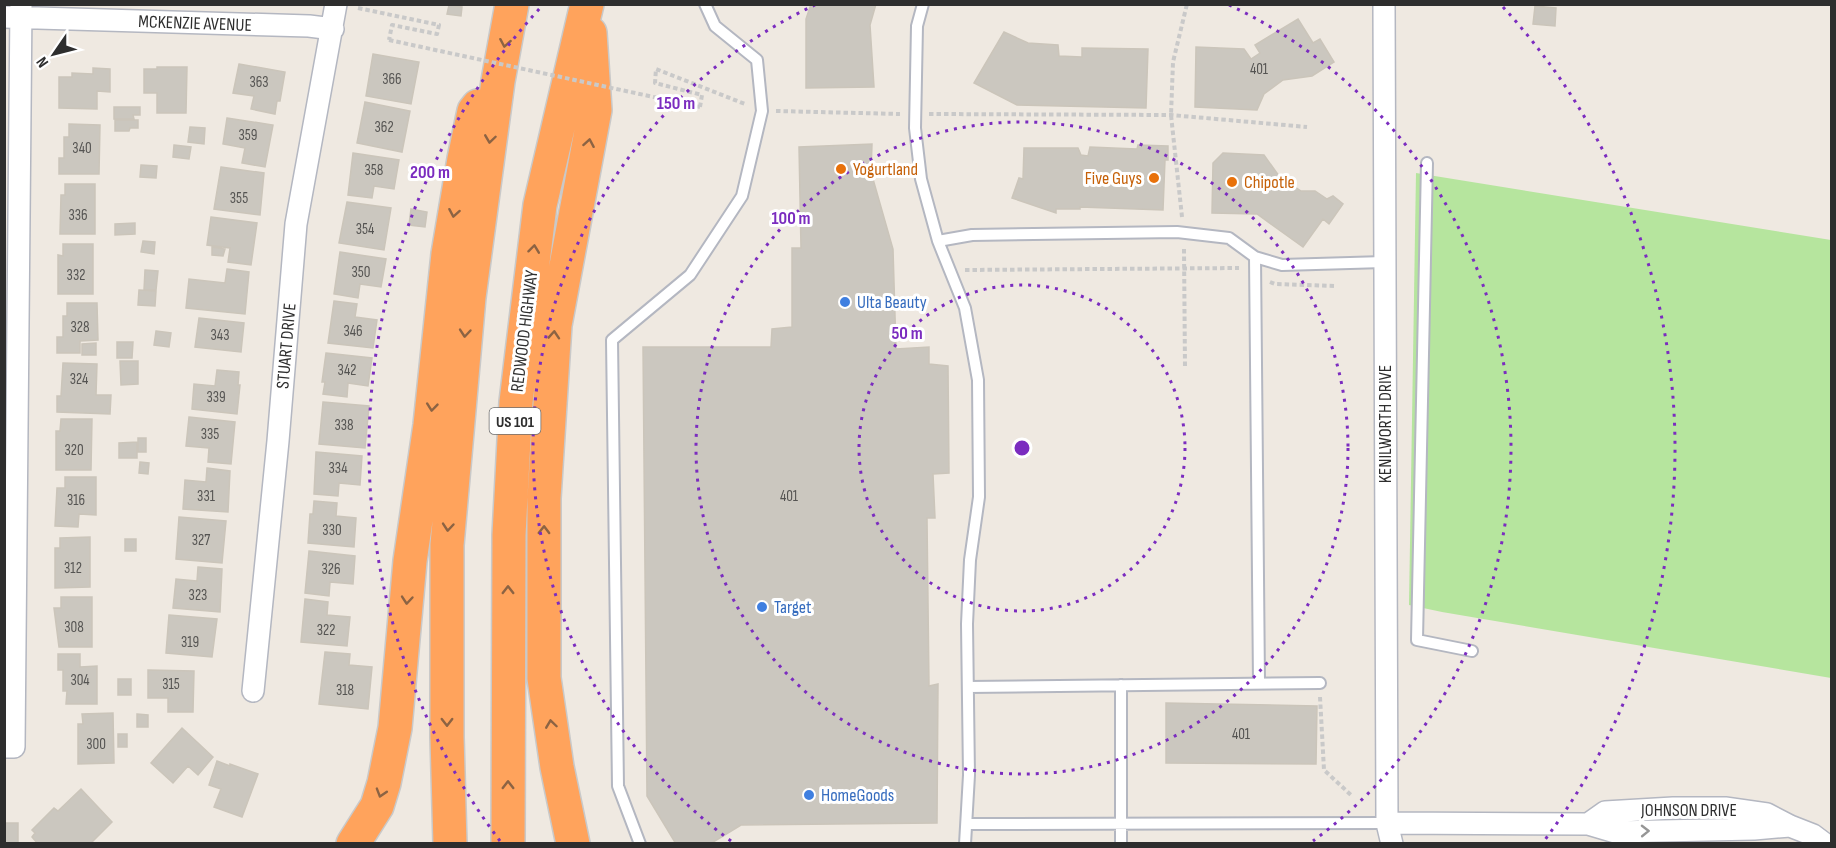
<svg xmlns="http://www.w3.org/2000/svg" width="1836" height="848" viewBox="0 0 1836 848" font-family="'Sofia Sans Condensed',sans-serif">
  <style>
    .green { fill: #b6e59e }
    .building { fill: #cbc7bf; stroke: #cbc5ba; stroke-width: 1.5 }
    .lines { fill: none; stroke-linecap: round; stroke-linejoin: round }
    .lane-casing { stroke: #b4b7c1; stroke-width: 14 }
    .street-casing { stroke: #b4b7c1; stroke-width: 24 }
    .highway-casing { stroke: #c9c9c9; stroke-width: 36 }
    .path { stroke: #c9c9c9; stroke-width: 4; stroke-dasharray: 4.5 3; stroke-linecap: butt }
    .lane { stroke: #fff; stroke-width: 10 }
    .street { stroke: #fff; stroke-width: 21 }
    .highway { stroke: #ffa35c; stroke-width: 33 }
    .path-bridge { stroke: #c9c9c9; stroke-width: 4; stroke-dasharray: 4.5 3; stroke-linecap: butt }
    .oneway { stroke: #8c6343 }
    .oneway2 { stroke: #969696 }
    .ring { fill: none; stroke: #7b2cbf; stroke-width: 3; stroke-dasharray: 3 6 }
    .food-dot { fill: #e8710a; stroke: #fff; stroke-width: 2 }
    .shop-dot { fill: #3f7fe0; stroke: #fff; stroke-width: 2 }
    .labels { text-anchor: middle; stroke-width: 6; stroke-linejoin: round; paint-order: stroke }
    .number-label { font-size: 15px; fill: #555452 }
    .shield { fill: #fff; stroke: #6d6d6d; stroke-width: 1.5 }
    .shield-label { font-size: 16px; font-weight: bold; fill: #2e2e2e }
    .street-label { font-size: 18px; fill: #2e2e2e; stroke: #fff }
    .food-label { font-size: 18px; fill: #c56008; stroke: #fff; text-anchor: start }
    .shop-label { font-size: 18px; fill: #366cbe; stroke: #fff; text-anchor: start }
    .centre { fill: #7b2cbf; stroke: #fff; stroke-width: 3 }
    .ring-label { font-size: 18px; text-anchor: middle; font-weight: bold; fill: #7b2cbf; stroke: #fff; stroke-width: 6; stroke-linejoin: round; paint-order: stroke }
  </style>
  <rect width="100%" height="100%" fill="#efe9e1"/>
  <path class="green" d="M1416,173l415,67v438l-389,-66 -33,-7z"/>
  <path class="building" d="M811,4h65l-6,21 4,62 -68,1v-69z
    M449,5l13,2 -1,9 -14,-2z
    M1535,6l21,2 -1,18 -22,-2z
    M1298,19l15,24 7,-4 14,23 -22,14 -29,4 -19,14 -7,16 -62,-3 1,-60 48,2 7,10 9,-6 -5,-8z
    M1004,32l24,11 30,2 1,11 23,1v-9l66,1 -2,59 -129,-3 -43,-22z
    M373,54l46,8 -8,42 -45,-8z
    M239,64l46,8 -5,29h-3l-2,13 -24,-5 3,-13 -21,-3z
    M157,67h30l-1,46h-29v-20h-13v-24h13z
    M93,68l17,1v23l-13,-1v18l-38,-1v-31h13v-4l21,1z
    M365,102l45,9 -8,41 -45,-9z
    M114,107h26v8h-7l1,4h-20z
    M227,118l46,7 -8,42 -23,-4 3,-15 -22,-4z
    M115,120h23v8h-8l-1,3h-14z
    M69,124l31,1 -1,49h-40v-16h5v-21h5z
    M190,127l15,1 -1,16 -16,-2z
    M872,144l-1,28 22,77 3,100 33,-2v17l19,2 1,107 -16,1 2,44h-8l2,168 9,-2 -1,139 -196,2 -31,19h-34l-29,-48 -4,-449h128l1,-18 20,-2v-79h9l-2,-101z
    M174,145l17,2 -2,12 -16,-2z
    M1138,145l30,1v14h-3l-2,50 -83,-3v2h-24v4l-44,-15 7,-20 4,1 1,-31h54l3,7 7,1 2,-9 47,2z
    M353,153l46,7 -5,29 -20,-3 -2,12 -24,-3z
    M1223,153l41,2 15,21 22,15h14l12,8 6,-3 10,8 -14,20 -6,-5 -20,28 -46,-33 -45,-1 1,-50z
    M141,165l16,1 -1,12 -16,-1z
    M221,167l43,6 -4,42 -46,-6z
    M65,184h30v50h-35l1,-39h4z
    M347,202l44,6 -7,42 -45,-7z
    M411,209l16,3 -2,15 -16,-2z
    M211,217l46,6 -6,42 -23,-3 2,-14 -23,-3z
    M135,223v11l-20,1v-11z
    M143,241l12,1 -1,12 -13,-2z
    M63,244h30v50h-35v-39l5,1z
    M212,247l13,2 -2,7 -11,-1z
    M340,252l46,7 -5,28 -21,-3 -2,14 -24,-4z
    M227,269l22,3 -4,42 -59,-6 3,-29 36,4z
    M145,270l13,1 -2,19h-12z
    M139,290l17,1 -1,15 -17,-1z
    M334,301l23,3 -2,13 22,3 -4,28 -45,-5z
    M67,303h30l1,37 -18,1v12h-23v-16h6v-21h4z
    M199,318l45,5 -3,29 -46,-5z
    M156,331l15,2 -2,14 -15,-2z
    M117,342h16l-1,16h-15z
    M96,343v12h-14v-11z
    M326,353l46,5 -4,28 -20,-3 -1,14 -24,-3 2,-12h-3z
    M120,361h18v23l-17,1z
    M63,363l34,1 -1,31h15l-1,19 -53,-2v-16h4z
    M217,370l22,2 -1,13h2l-3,29 -45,-5 2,-25 21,2z
    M323,402l46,4 -4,42 -46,-4z
    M189,417l46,5 -4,42 -23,-2 1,-14 -23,-2z
    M61,419h31l-1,51h-35v-39h4z
    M138,438h8v14h-8z
    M137,442v16h-18v-15z
    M316,452l46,4 -2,29 -21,-2 -1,13 -24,-2z
    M140,462l9,1 -1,11 -9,-1z
    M207,468l23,3 -2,41 -45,-3 2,-29 21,2z
    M65,477h31v38l-17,-1 -1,13 -23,-1 2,-38h8z
    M314,501l23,2 -1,13 20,2 -2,29 -46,-4 2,-29h3z
    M179,517l47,4 -4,42 -46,-4z
    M90,537v50l-35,1v-40h5v-10z
    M125,539h11v12h-11z
    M309,551l46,5 -2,28 -23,-2 -1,14 -24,-3z
    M198,567l24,2 -2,43 -47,-4 3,-29 21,2z
    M61,597h31v50h-33l-5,-39h7z
    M305,599l23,3 -1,13 23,2 -3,29 -46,-4z
    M169,615l48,4 -5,38 -46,-4z
    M325,652l25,2 -1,11 23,2 -4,42 -49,-5z
    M58,654h22v13l17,-1v38h-31l1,-13h-4v-21h-5z
    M148,670l46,1 -1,41h-25v-14h-20z
    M118,679h13v16h-13z
    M1166,703l151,3 -1,58 -150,-1z
    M113,713l1,50 -36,1v-40h5l-1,-10z
    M137,714l11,1v12h-11z
    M182,728l31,29 -15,18 -10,-9 -15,17 -22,-20z
    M118,734h9v13h-9z
    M217,761l13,5v-2l28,10 -16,43 -28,-10 7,-18 -12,-4z
    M81,789l31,33 -22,22h-52l-6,-7 3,-4 -3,-3 22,-22 4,3z
    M4,823h14v21h-14z"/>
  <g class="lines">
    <defs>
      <path id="lane" d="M923,4l-6,22 -2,102 6,51 17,62 27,67 13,72 1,117 -9,63 -3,64 2,151 -4,69
        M1427,163l-10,477 55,11
        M938,241l34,-6 205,-3 52,6 26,19 27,8 102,-3
        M1255,257l4,426
        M1121,685v159
        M968,687l352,-4
        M967,824l420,-1
        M640,844l-22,-58 -6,-446 78,-65 52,-79 20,-85 -5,-51 -42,-34 -10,-22"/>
      <path id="street" d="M1384,4l3,819 5,21
        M4,17l305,9 24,3
        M253,691l25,-250 18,-217 40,-220
        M4,747h10l7,-743
        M1387,823l201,1 27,8 139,-3 36,-3
        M1588,824l17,-12 68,-4h52l42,6 23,12 23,9 12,9"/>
      <path id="highway" d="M353,844l24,-38 7,-23 11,-55 15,-167 20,-136 18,-171 16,-95 10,-48 4,-5
        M450,844l-3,-107v-192l22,-248 29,-216 14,-77
        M508,844l1,-309 7,-133 24,-197 47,-201
        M573,844l-16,-77 -13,-89v-180l11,-173 40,-215 -5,-77"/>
    </defs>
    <use href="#lane" class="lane-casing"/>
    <use href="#street" class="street-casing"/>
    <use href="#highway" class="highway-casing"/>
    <path class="path" d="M358,8l81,17 -2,9 -45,-9 -3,15
      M700,107l2,-12 -47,-12 1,-14 89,35
      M776,111l124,3
      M929,114l242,1 136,12
      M1182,217l-11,-102 2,-53 14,-58
      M1184,249l1,118
      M965,270l274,-2
      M1270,282l5,2 59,2
      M1320,697l4,73 27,25"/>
    <use href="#lane" class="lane"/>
    <use href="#street" class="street"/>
    <use href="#highway" class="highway"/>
    <path class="path-bridge" d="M389,40l311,67"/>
  </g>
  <defs><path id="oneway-chevron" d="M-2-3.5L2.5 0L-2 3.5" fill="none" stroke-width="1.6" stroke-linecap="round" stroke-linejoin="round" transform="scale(1.5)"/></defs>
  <g class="oneway">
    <use href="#oneway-chevron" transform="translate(505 43) rotate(100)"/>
    <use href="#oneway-chevron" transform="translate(490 139) rotate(98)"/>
    <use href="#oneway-chevron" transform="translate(589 143) rotate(-80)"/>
    <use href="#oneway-chevron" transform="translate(454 213) rotate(100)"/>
    <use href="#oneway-chevron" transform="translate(534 249) rotate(-83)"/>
    <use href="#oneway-chevron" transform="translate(465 333) rotate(95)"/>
    <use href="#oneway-chevron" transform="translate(554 335) rotate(-86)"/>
    <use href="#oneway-chevron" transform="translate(432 407) rotate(96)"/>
    <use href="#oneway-chevron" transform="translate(448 527) rotate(95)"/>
    <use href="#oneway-chevron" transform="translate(544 530) rotate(-89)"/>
    <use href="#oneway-chevron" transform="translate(508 590) rotate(-90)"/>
    <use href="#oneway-chevron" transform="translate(407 600) rotate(95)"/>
    <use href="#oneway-chevron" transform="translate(447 722) rotate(90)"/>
    <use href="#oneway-chevron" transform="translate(551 724) rotate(-98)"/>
    <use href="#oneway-chevron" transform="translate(508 785) rotate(-90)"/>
    <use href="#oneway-chevron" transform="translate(381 793) rotate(107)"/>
  </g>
  <use class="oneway2" href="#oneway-chevron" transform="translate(1645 831) rotate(-1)"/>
  <g class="ring">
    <circle cx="1022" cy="448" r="163"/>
    <circle cx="1022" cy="448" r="326"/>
    <path d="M731 841A489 489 0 0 1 815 5M1229 5A489 489 0 0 1 1313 841"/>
    <path d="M500 841A653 653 0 0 1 541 7M1503 7A653 653 0 0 1 1544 841"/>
  </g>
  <g class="food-dot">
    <circle cx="841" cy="169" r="6"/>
    <circle cx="1154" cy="178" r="6"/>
    <circle cx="1232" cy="182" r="6"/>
  </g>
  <g class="shop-dot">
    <circle cx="845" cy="302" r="6"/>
    <circle cx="762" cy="607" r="6"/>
    <circle cx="809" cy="795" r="6"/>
  </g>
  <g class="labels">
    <g class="number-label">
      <text x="1259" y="74">401</text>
      <text x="392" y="84">366</text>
      <text x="259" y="87">363</text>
      <text x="384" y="132">362</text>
      <text x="248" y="140">359</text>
      <text x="82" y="153">340</text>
      <text x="374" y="175">358</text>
      <text x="239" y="203">355</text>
      <text x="78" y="220">336</text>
      <text x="365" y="234">354</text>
      <text x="361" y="277">350</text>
      <text x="76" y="280">332</text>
      <text x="80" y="332">328</text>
      <text x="353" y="336">346</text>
      <text x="220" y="340">343</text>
      <text x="347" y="375">342</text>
      <text x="79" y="384">324</text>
      <text x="216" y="402">339</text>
      <text x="344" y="430">338</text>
      <text x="210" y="439">335</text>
      <text x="74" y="455">320</text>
      <text x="338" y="473">334</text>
      <text x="206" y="501">331</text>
      <text x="789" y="501">401</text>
      <text x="76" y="505">316</text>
      <text x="332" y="535">330</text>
      <text x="201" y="545">327</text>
      <text x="73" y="573">312</text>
      <text x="331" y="574">326</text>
      <text x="198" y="600">323</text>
      <text x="74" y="632">308</text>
      <text x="326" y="635">322</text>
      <text x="190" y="647">319</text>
      <text x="80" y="685">304</text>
      <text x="171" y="689">315</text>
      <text x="345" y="695">318</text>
      <text x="1241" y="739">401</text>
      <text x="96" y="749">300</text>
    </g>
    <rect class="shield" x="489.5" y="408" width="51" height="26" rx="4.5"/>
    <g class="shield-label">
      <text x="515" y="427">US 101</text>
    </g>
    <g class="street-label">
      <text transform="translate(195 23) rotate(2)" y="6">MCKENZIE AVENUE</text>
      <text transform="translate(524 331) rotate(-83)" y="6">REDWOOD HIGHWAY</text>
      <text transform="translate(286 346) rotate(-85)" y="6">STUART DRIVE</text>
      <text transform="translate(1385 424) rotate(-90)" y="6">KENILWORTH DRIVE</text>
      <text x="1689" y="816">JOHNSON DRIVE</text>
    </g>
    <g class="food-label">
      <text x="853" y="175">Yogurtland</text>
      <text x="1142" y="184" text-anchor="end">Five Guys</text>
      <text x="1244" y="188">Chipotle</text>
    </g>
    <g class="shop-label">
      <text x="857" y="308">Ulta Beauty</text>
      <text x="774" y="613">Target</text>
      <text x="821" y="801">HomeGoods</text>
    </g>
  </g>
  <circle cx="1022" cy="448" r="9" class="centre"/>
  <g class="ring-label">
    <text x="676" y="109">150 m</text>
    <text x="430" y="178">200 m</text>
    <text x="791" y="224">100 m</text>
    <text x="907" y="339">50 m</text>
  </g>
  <rect width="1836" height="848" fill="none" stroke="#2e2e2e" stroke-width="12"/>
  <g transform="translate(54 54) rotate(235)" stroke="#ffffff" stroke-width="4.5" paint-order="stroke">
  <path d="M0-4.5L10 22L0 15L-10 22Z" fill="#2e2e2e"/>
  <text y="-9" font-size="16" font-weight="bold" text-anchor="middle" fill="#2e2e2e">N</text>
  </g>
</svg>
